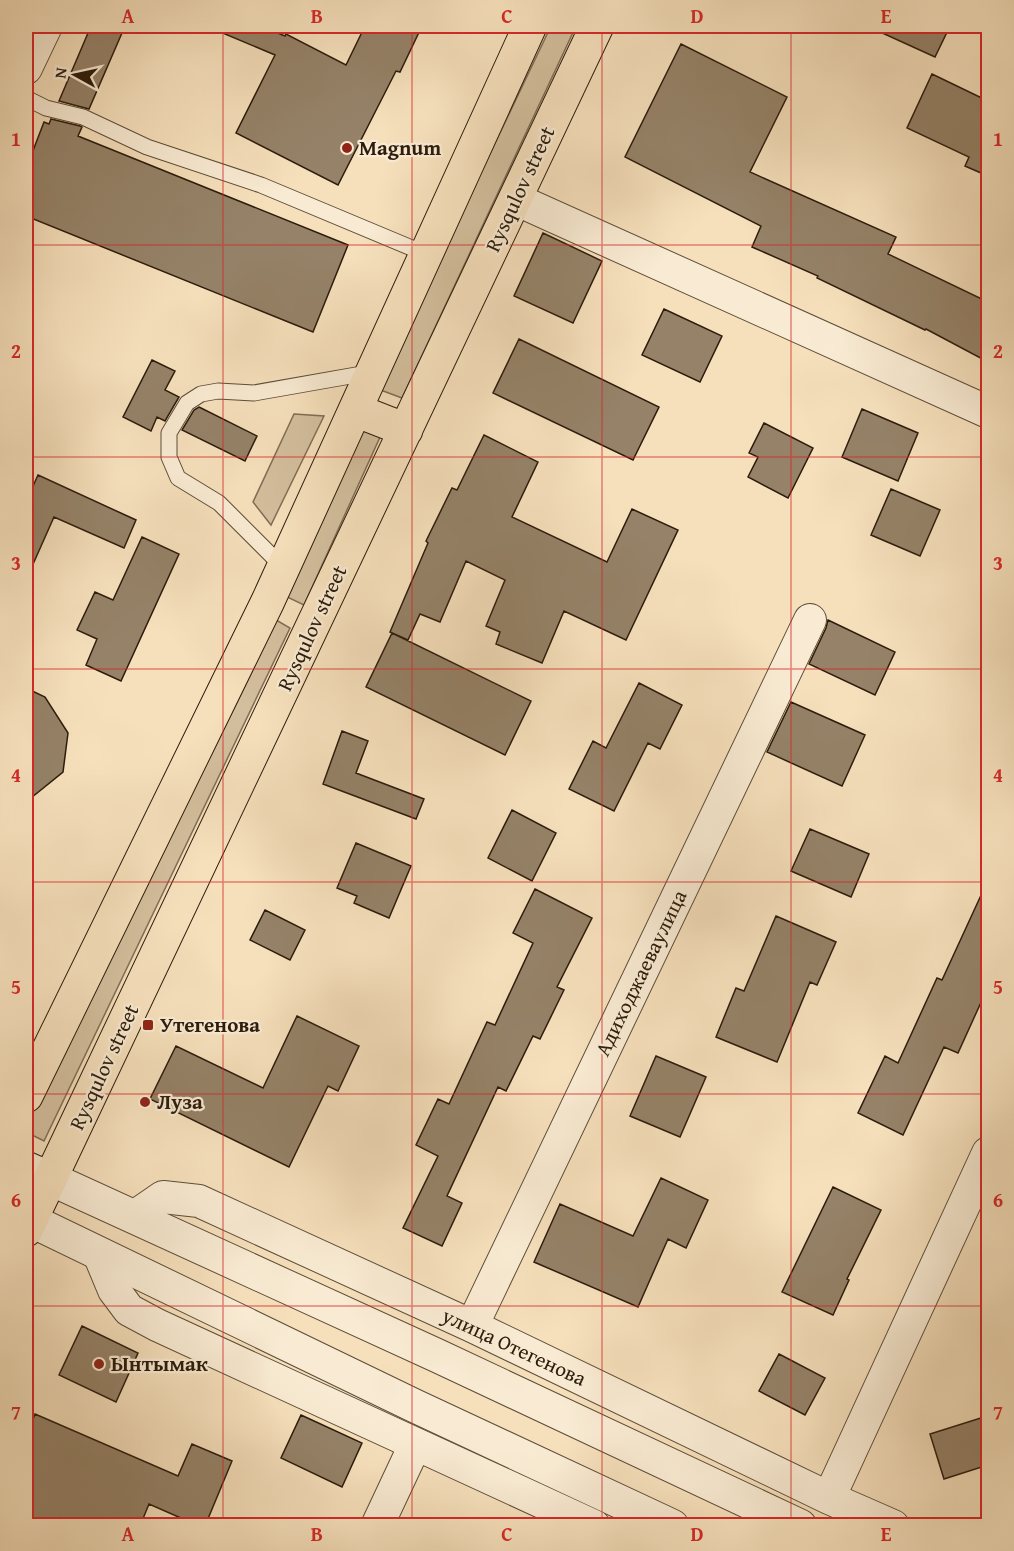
<svg xmlns="http://www.w3.org/2000/svg" width="1014" height="1551" viewBox="0 0 1014 1551" font-family="'Gentium Book Plus',serif">
  <style>
    .green { fill: #d4bf9e; stroke: #806e55; stroke-width: 1.5 }
    .building { fill: #958268; stroke: #2c1c0c; stroke-width: 1.5 }
    .lines { fill: none; stroke-linecap: round; stroke-linejoin: round }
    .service-casing { stroke: #5e4d38; stroke-width: 17 }
    .minor-casing { stroke: #5e4d38; stroke-width: 34 }
    .tertiary-casing { stroke: #5e4d38; stroke-width: 35 }
    .secondary-casing { stroke: #2c1c0c; stroke-width: 35 }
    .primary-casing { stroke: #2c1c0c; stroke-width: 35 }
    .service { stroke: #f9ebd3; stroke-width: 15 }
    .minor { stroke: #f9ebd3; stroke-width: 32 }
    .tertiary { stroke: #f9ebd3; stroke-width: 33 }
    .secondary { stroke: #f9ebd3; stroke-width: 33 }
    .primary { stroke: #f6e0bc; stroke-width: 33 }
    .grid { fill: none; stroke: #d62828; stroke-width: 1.5; stroke-opacity: 0.55 }
    .poi-dot { fill: #8f2418; stroke: #f9ebd3; stroke-width: 2 }
    .labels { text-anchor: middle; stroke-width: 4.5; stroke-linejoin: round; paint-order: stroke }
    .poi-label { font-size: 21px; font-weight: bold; fill: #2c1c0c; stroke: #f9ebd3; text-anchor: start }
    .street-label { font-size: 21px; fill: #2c1c0c; stroke: #f9ebd3 }
    .neatline { fill: none; stroke: #d62828; stroke-width: 2 }
    .grid-label { font-size: 20px; text-anchor: middle; font-weight: bold; fill: #d62828 }
  </style>
  <rect width="100%" height="100%" fill="#f6e0bc"/>
  <filter id="stains"><feTurbulence type="fractalNoise" baseFrequency=".00333" numOctaves="4"/><feColorMatrix values="0 0 0 0 .2 0 0 0 0 .09 0 0 0 0 .02 0 0 0 .5 -.17"/></filter>
  <radialGradient id="worn" r=".72"><stop offset=".6" stop-color="#630" stop-opacity="0"/><stop offset="1" stop-color="#630" stop-opacity=".3"/></radialGradient>
  <path class="green" d="M551,26h25l-174,372 -24,-9z
    M294,414l30,2 -53,109 -18,-23z
    M361,428l19,9 -76,168 -19,-9z
    M271,617l19,11 -246,513 -18,-9v-7z"/>
  <path class="building" d="M91,26h34l-36,83 -30,-8z
    M206,26h55l24,10 1,-2 60,31 19,-39h57l-22,46 -4,-1 -58,114 -102,-52 39,-78z
    M867,26h83l-15,31z
    M681,44l106,53 -37,75 146,65 -8,17 100,48v60l-62,-33 -1,1 -108,-52 1,-2 -66,-29 9,-21 -136,-69z
    M932,74l56,27v75l-23,-10 4,-9 -62,-29z
    M51,119l29,7 2,1 -4,9 270,109 -35,87 -287,-116v-47l18,-47 5,2z
    M543,233l59,28 -29,62 -59,-27z
    M664,309l58,27 -22,46 -58,-27z
    M519,339l140,68 -26,53 -140,-67z
    M152,360l23,11 -10,19 14,7 -14,24 -8,-4 -6,14 -28,-14z
    M199,407l58,29 -12,25 -63,-31 12,-20z
    M862,409l56,24 -20,48 -56,-24z
    M764,423l49,25 -25,50 -40,-21 10,-20 -9,-4z
    M484,435l54,27 -26,55 95,45 25,-53 46,21 -52,110 -62,-29 -22,52 -46,-19 4,-12 -14,-6 19,-46 -39,-19 -26,61 -20,-8 -12,26 -18,-8 38,-89 -2,-2 26,-53 5,2z
    M38,475l98,45 -12,28 -70,-31 -28,63v-78z
    M891,489l49,21 -20,46 -49,-21z
    M142,537l37,17 -58,127 -35,-16 11,-26 -20,-9 18,-38 18,8z
    M828,620l67,32 -20,43 -66,-31 17,-36z
    M392,633l139,68 -26,54 -139,-68z
    M639,683l43,22 -22,44 -12,-6 -34,68 -45,-22 24,-48 13,7z
    M26,688l19,9 23,36 -5,39 -37,30z
    M791,702l74,33 -23,51 -75,-34z
    M342,731l26,10 -12,32 68,26 -8,20 -93,-35z
    M512,810l44,23 -24,48 -44,-23z
    M810,829l59,25 -18,43 -60,-26z
    M356,843l55,23 -22,52 -35,-15 3,-7 -20,-8z
    M988,880v107l-30,66 -14,-6 -41,88 -45,-22 27,-57 13,7 39,-85 5,2z
    M535,889l57,29 -35,69 7,3 -24,49 -7,-3 -27,55 -8,-4 -51,109 15,7 -20,43 -39,-18 35,-72 -22,-11 22,-46 11,5 38,-82 8,3 38,-82 -20,-10z
    M265,910l40,20 -15,30 -40,-20z
    M776,916l60,26 -19,43 -7,-3 -33,80 -61,-25 20,-49 8,3z
    M297,1016l62,30 -21,45 -10,-5 -39,81 -139,-68 26,-53 87,42z
    M656,1056l50,21 -26,60 -50,-21z
    M661,1178l47,22 -22,48 -18,-9 -30,68 -104,-45 26,-58 73,32z
    M833,1187l48,23 -34,69 2,1 -16,35 -51,-23z
    M82,1326l56,27 -22,49 -57,-27z
    M779,1354l46,24 -20,37 -46,-24z
    M35,1414l143,62 14,-32 40,17 -27,65h-6l-50,-22 -9,22h-114v-88z
    M301,1415l61,28 -20,44 -61,-29z
    M984,1417l4,16v32l-44,14 -14,-45z"/>
  <g class="lines">
    <defs>
      <path id="service" d="M26,98l20,10 37,9 64,30 114,38 165,69
        M284,568l-65,-65 -41,-25 -9,-21v-24l18,-30 14,-9 17,-3 36,2 119,-21"/>
      <path id="minor" d="M26,68l20,-42
        M515,199l473,213
        M134,1217l29,-20 36,4 273,125 357,172 64,28
        M99,1254l15,36 15,20 28,15 437,201
        M472,1326l338,-706
        M829,1498l159,-345
        M377,1526l38,-81"/>
      <path id="tertiary" d="M51,1179l387,177 362,170
        M30,1220l385,186 257,120"/>
      <path id="secondary" d="M26,1168l25,11"/>
      <path id="primary" d="M355,410l51,20
        M26,1096l242,-495 262,-575
        M26,1230l571,-1204"/>
    </defs>
    <use href="#service" class="service-casing"/>
    <use href="#minor" class="minor-casing"/>
    <use href="#tertiary" class="tertiary-casing"/>
    <use href="#secondary" class="secondary-casing"/>
    <use href="#primary" class="primary-casing"/>
    <use href="#service" class="service"/>
    <use href="#minor" class="minor"/>
    <use href="#tertiary" class="tertiary"/>
    <use href="#secondary" class="secondary"/>
    <use href="#primary" class="primary"/>
  </g>
  <path class="grid" d="M223,26v1500M412,26v1500M602,26v1500M791,26v1500M26,245h962M26,457h962M26,669h962M26,882h962M26,1094h962M26,1306h962"/>
  <g class="poi-dot">
    <circle cx="347" cy="148" r="6"/>
    <rect x="142" y="1019" width="12" height="12" rx="3"/>
    <circle cx="145" cy="1102" r="6"/>
    <circle cx="99" cy="1364" r="6"/>
  </g>
  <g class="labels">
    <g class="poi-label">
      <text x="359" y="155">Magnum</text>
      <text x="160" y="1032">Утегенова</text>
      <text x="157" y="1109">Луза</text>
      <text x="111" y="1371">Ынтымак</text>
    </g>
    <g class="street-label">
      <text transform="translate(520 189) rotate(-65)" y="7">Rysqulov street</text>
      <text transform="translate(312 628) rotate(-65)" y="7">Rysqulov street</text>
      <text transform="translate(641 973) rotate(-64)" y="7">Адиходжаеваулица</text>
      <text transform="translate(104 1067) rotate(-65)" y="7">Rysqulov street</text>
      <text transform="translate(514 1347) rotate(25)" y="7">улица Отегенова</text>
    </g>
  </g>
  <rect width="1014" height="1551" fill="none" stroke="#f6e0bc" stroke-width="66"/>
  <g transform="translate(75 75) rotate(278)" stroke="#f9ebd3" stroke-width="4.5" paint-order="stroke">
  <path d="M0-4.5L10 22L0 15L-10 22Z" fill="#2c1c0c"/>
  <text y="-9" font-size="16" font-weight="bold" text-anchor="middle" fill="#2c1c0c">N</text>
  </g>
  <rect x="33" y="33" width="948" height="1485" class="neatline"/>
  <g class="grid-label">
    <text x="128" y="23">A</text>
    <text x="317" y="23">B</text>
    <text x="507" y="23">C</text>
    <text x="697" y="23">D</text>
    <text x="886" y="23">E</text>
    <text x="16" y="146">1</text>
    <text x="998" y="146">1</text>
    <text x="16" y="358">2</text>
    <text x="998" y="358">2</text>
    <text x="16" y="570">3</text>
    <text x="998" y="570">3</text>
    <text x="16" y="782">4</text>
    <text x="998" y="782">4</text>
    <text x="16" y="994">5</text>
    <text x="998" y="994">5</text>
    <text x="16" y="1207">6</text>
    <text x="998" y="1207">6</text>
    <text x="16" y="1419">7</text>
    <text x="998" y="1419">7</text>
    <text x="128" y="1541">A</text>
    <text x="317" y="1541">B</text>
    <text x="507" y="1541">C</text>
    <text x="697" y="1541">D</text>
    <text x="886" y="1541">E</text>
  </g>
  <rect width="100%" height="100%" filter="url(#stains)"/>
  <rect width="100%" height="100%" fill="url(#worn)"/>
</svg>
